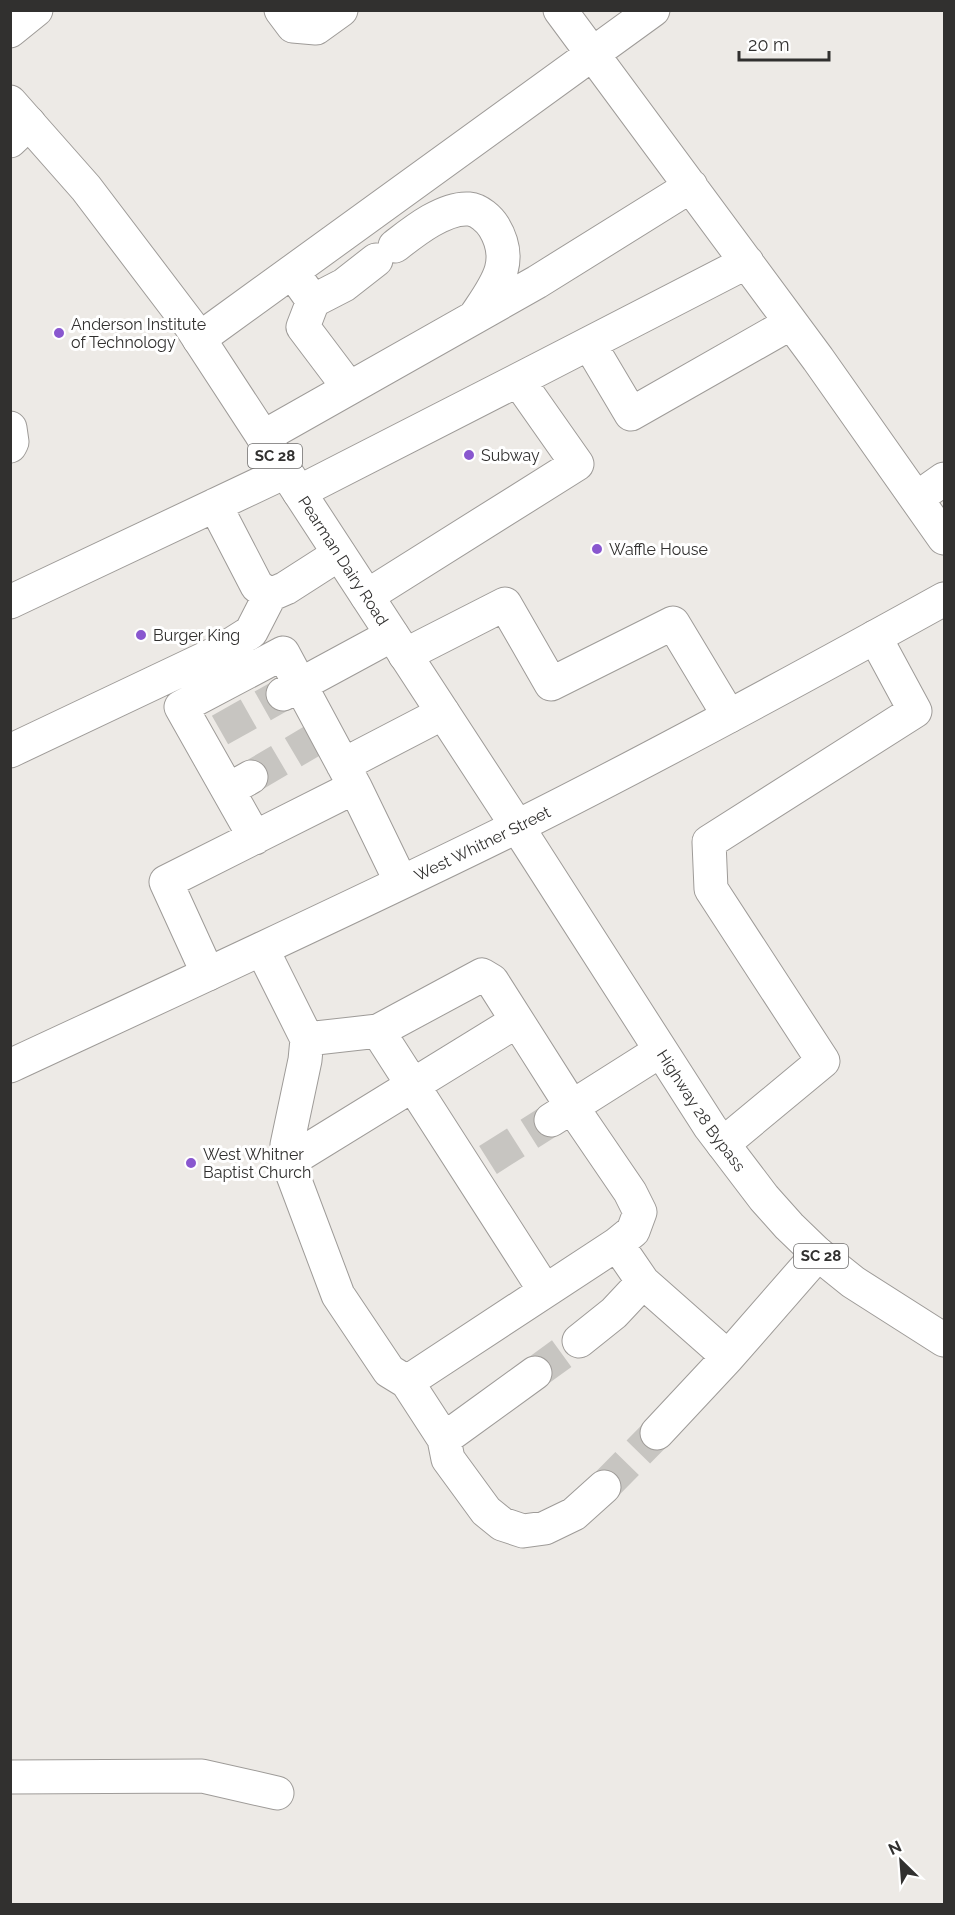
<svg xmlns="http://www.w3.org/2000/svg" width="955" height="1915" viewBox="0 0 955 1915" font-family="Raleway,sans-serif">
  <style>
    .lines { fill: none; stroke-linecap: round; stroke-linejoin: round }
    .minor-tunnel { stroke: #c7c5c1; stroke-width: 33; stroke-dasharray: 33 16; stroke-linecap: butt }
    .minor-casing { stroke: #9e9b98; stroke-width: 35 }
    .major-casing { stroke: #9e9b98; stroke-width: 35 }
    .highway-casing { stroke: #9e9b98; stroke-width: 35 }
    .minor { stroke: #fff; stroke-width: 33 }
    .major { stroke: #fff; stroke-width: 33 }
    .highway { stroke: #fff; stroke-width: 33 }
    .poi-dot { fill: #8957cf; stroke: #fff; stroke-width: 2 }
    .labels { text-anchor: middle; stroke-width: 6; stroke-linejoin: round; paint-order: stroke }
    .shield { fill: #fff; stroke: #6f6e6d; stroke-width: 1.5 }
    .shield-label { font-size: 15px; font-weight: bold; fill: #31302f }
    .poi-label { font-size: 16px; fill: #31302f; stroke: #fff; text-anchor: start }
    .street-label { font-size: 16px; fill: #31302f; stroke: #fff }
  </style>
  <rect width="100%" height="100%" fill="#edeae6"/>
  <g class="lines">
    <path class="minor-tunnel" d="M220,730l62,-35
      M251,777l61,-36
      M488,1160l63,-40
      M535,1373l44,-32
      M604,1487l53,-54"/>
    <defs>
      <path id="minor" d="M281,10l12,16 23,2 25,-18
        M560,10l258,349 126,179
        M10,31l26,-21
        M10,141l19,-18
        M395,246c18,-14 49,-39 74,-37 10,1 20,10 25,18 21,35 2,58 -18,88
        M293,273l20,28 -10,26 46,61
        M313,301l31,-16 32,-25
        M199,339l454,-329
        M590,345l41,69 160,-91
        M518,380l229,-118
        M10,428l2,14 -2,4
        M263,437l274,-155 154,-96
        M299,492l219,-112 59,84 -210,132
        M917,498l27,-19
        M215,505l42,81 13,9 16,-7 53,-34
        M10,602l275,-130
        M405,655l100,-51 46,80 122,-61 56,93
        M283,694l109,-59
        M10,751l211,-100 30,-19 19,-37
        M343,765l100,-52
        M228,790l23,-13
        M255,838l-74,-131 102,-54 72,134
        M262,949l45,90 -2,21 -18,85 1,17 50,133 51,76 18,11 37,57 4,20 38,52 16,13 21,7 22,-3 29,-14 30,-27
        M208,974l-42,-92 189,-95 46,95
        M378,1031l167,260
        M307,1039l71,-8 104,-56 10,6 80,126 58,85 10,20 -7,19 -16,13
        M551,1120l109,-69
        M723,1144l100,-83 -112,-172 -2,-47 206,-131 -40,-74
        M288,1162l229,-141
        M579,1341l35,-28 29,-31
        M407,1382l210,-138 26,38 85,75 90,-103
        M657,1433l71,-76
        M444,1439l91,-66
        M10,1777l192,-1 75,17"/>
      <g id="major">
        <path id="s1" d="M10,1066c170,-79 340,-157 508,-240 144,-72 285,-149 426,-227"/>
      </g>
      <g id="highway">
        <path id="s2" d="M10,102l76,86 104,137 327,501 193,301 54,71 25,28 29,28 35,28 91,58"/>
      </g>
    </defs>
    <use href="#minor" class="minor-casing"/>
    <use href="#major" class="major-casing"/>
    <use href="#highway" class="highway-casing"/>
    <use href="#minor" class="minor"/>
    <use href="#major" class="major"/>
    <use href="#highway" class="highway"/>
  </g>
  <g class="poi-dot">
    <circle cx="59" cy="333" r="6"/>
    <circle cx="469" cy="455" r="6"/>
    <circle cx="597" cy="549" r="6"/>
    <circle cx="141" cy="635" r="6"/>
    <circle cx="191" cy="1163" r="6"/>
  </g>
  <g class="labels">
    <g class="shield">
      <rect x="248" y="444" width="54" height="24" rx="4.5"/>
      <rect x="794" y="1244" width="54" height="24" rx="4.5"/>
    </g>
    <g class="shield-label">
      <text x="275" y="461">SC 28</text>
      <text x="821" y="1261">SC 28</text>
    </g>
    <g class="poi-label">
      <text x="71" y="330">Anderson Institute<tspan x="71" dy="18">of Technology</tspan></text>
      <text x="481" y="461">Subway</text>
      <text x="609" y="555">Waffle House</text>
      <text x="153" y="641">Burger King</text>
      <text x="203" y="1160">West Whitner<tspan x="203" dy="18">Baptist Church</tspan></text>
    </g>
    <g class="street-label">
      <text dy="6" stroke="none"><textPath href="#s2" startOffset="568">Pearman Dairy Road</textPath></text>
      <text dy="6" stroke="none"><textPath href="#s1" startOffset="522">West Whitner Street</textPath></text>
      <text dy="6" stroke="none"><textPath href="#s2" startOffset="1224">Highway 28 Bypass</textPath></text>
    </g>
  </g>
  <rect width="955" height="1915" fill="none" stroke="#31302f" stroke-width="24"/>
  <g transform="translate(901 1861) rotate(335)" stroke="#ffffff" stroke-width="4.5" paint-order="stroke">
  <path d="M0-4.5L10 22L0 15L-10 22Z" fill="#31302f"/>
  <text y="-9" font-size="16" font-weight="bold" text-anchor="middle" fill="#31302f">N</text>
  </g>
  <path d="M739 51v9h90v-9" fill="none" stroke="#31302f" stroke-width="3"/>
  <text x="748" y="51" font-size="18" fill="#31302f" stroke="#ffffff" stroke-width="4.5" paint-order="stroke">20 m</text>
</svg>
